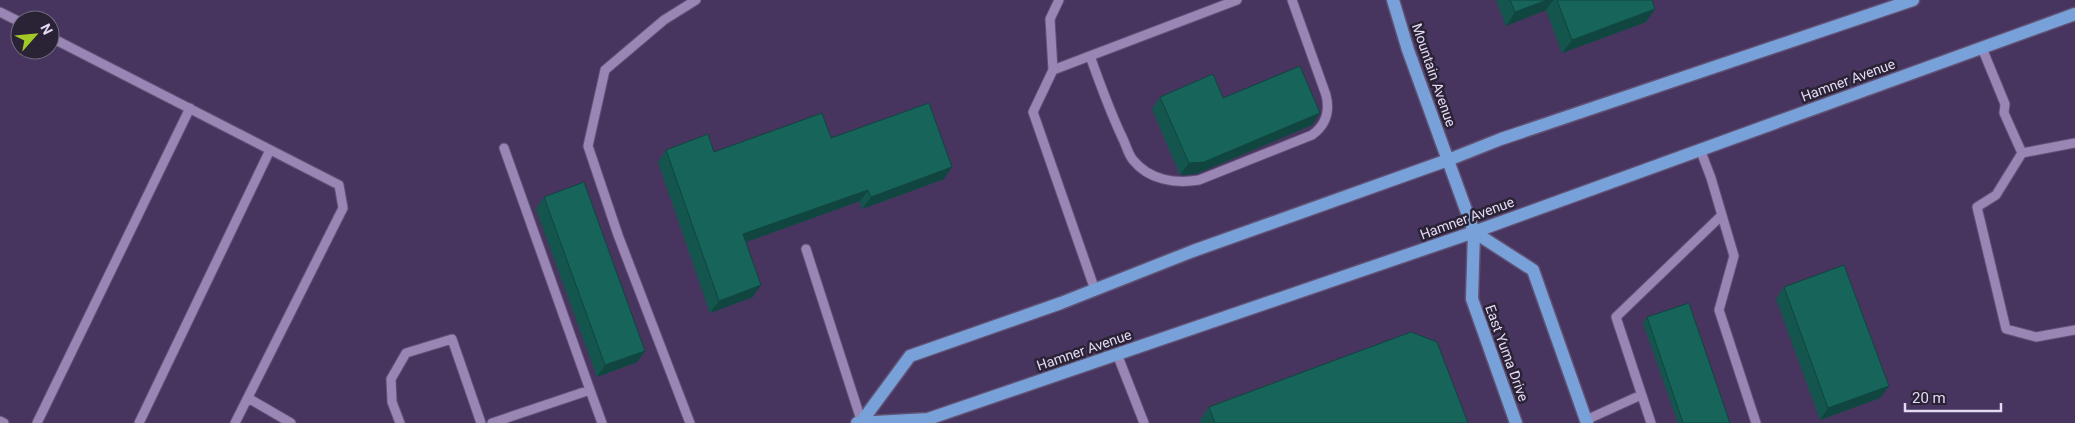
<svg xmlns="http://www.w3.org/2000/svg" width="2075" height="423" viewBox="0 0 2075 423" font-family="Roboto,sans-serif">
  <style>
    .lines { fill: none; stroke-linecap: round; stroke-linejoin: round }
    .minor-casing { stroke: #615175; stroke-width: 11 }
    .major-casing { stroke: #615175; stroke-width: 15 }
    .minor { stroke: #9986b5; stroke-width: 9 }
    .major { stroke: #77a1d8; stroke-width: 12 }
    .wall { fill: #14564d }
    .shaded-wall { fill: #10463f }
    .building { fill: #17645a; stroke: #10463f }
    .labels { text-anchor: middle; stroke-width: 5; stroke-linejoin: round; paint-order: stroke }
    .street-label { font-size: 14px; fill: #e4daf4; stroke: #2a2235 }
  </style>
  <rect width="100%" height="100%" fill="#47355f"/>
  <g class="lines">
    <defs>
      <path id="minor" d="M1059,0l-9,19 3,51 184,-70
        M0,12l20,10
        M50,37l289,148 4,23 -108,215
        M1982,48l23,56 -1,9 18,40 53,-10
        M1090,56c10,28 20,56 33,83 3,6 5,15 10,21 16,20 42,24 66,20l113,-45c14,-10 18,-24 14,-40l-34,-95
        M1053,70l-20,42 62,178
        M504,148l86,242
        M1700,149l11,29 23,78 -15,54 37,113
        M2022,153l-26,42 -19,12 29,122 30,8 39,-7
        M806,249l56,174
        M1117,354l27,69
        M248,398l43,25
        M1586,420l55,-25
        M0,421l4,2
        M37,423l153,-315
        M139,423l131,-273
        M400,423l-8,-21 -1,-23 15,-26 46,-14 29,84
        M492,423l98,-33 12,33
        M690,423l-72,-188 -30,-89 17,-76 59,-50 32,-20
        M1651,423l-35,-106 106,-102"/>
      <path id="major" d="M1393,0l15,50 66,182 59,38 54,153
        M1474,232l-2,67 44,124
        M862,421l48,-65 151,-53 132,-52 255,-91 53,-21 412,-139
        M857,423l71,-4 546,-187 601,-218"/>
    </defs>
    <use href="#minor" class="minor-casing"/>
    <use href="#major" class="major-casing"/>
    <use href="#minor" class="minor"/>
    <use href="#major" class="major"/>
  </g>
  <path class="wall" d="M1496,0h156l-6,22 -84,31 -16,-43 -40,16z
    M1160,97l63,1 89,27 -116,49 -16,1 -28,-66z
    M831,138l113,41 -82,30 -2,-8 -114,41 7,55 -43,16 -52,-151 8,-12 48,2z
    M544,197l101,154 -8,11 -40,15 -61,-168z
    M1784,287l105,99 -9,12 -60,22 -44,-121z
    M1647,317l83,106h-52l-35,-100z
    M1209,407l259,16h-267l-1,-3z"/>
  <path class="shaded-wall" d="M1547,0h6l-7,10 -40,16 9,-14z
    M1655,9l-9,13 -84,31 10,-13z
    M1320,113l-8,12 -116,49 -16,1 9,-12z
    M952,167l-8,12 -82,30 9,-12z
    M868,190l-8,11 -125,45 8,-12z
    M761,285l-8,12 -43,16 9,-12z
    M645,351l-8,11 -40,15 8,-12z
    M1889,386l-9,12 -60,22 8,-12z"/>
  <path class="building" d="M1510,0h37l-32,12z
    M1557,0h95l3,9 -83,31z
    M1300,66l20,47 -116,49 -15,1 -29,-66 53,-23 10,24z
    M929,103l23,64 -81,30 -3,-7 -125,44 18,51 -42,16 -53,-151 42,-16 6,18 108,-39 9,25z
    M584,182l61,169 -40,14 -61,-168z
    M1844,265l45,121 -61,22 -44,-121z
    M1689,303l41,120h-47l-36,-106z
    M1411,332l26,10 31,81h-253l-6,-16z"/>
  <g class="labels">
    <g class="street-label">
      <text transform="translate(1434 75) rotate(71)" y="5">Mountain Avenue</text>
      <text transform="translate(1848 80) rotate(-20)" y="5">Hamner Avenue</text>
      <text transform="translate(1467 218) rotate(-20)" y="5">Hamner Avenue</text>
      <text transform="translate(1084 350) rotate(-19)" y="5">Hamner Avenue</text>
      <text transform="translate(1507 353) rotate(70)" y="5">East Yuma Drive</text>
    </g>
  </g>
  <g transform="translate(35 35) rotate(63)"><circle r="24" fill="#2a2235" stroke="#746c81"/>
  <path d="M0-4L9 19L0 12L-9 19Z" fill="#a3c927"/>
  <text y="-8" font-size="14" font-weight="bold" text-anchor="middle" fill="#e4daf4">N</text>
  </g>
  <path d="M1905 403v8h96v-8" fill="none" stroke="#e4daf4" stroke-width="2.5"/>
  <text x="1912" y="403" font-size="15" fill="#e4daf4" stroke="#2a2235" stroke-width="4" paint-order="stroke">20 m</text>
</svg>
